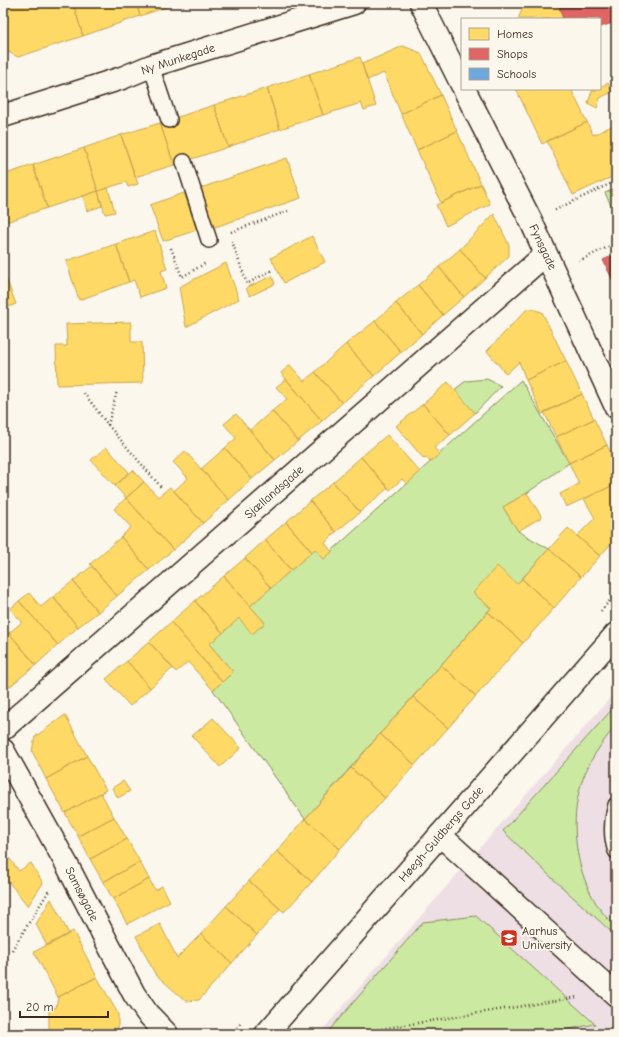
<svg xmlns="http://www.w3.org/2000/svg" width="619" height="1037" viewBox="0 0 619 1037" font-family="'Comic Neue',sans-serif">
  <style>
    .built { fill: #eedfe4 }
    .green { fill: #cce9a1; stroke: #848a60 }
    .homes { fill: #ffd966; stroke: #c4a450 }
    .shops { fill: #e06666; stroke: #ae5450 }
    .schools { fill: #6fa8dc; stroke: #5f82a3 }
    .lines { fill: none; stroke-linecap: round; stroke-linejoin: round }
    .service-casing { stroke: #3b2a1e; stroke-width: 18 }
    .minor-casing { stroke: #3b2a1e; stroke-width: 25 }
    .tertiary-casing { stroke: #3b2a1e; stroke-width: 25 }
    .path { stroke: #3b2a1e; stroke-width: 2.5; stroke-dasharray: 1 3; stroke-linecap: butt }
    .service { stroke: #fbf7ec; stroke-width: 15 }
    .minor { stroke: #fbf7ec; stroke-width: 22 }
    .tertiary { stroke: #fbf7ec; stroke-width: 22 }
    .labels { text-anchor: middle; stroke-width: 4; stroke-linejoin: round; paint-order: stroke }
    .street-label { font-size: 12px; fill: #3b2a1e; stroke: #fbf7ec }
    .poi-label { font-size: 12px; fill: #3b2a1e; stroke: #fbf7ec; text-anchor: start }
  </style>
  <rect width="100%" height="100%" fill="#fbf7ec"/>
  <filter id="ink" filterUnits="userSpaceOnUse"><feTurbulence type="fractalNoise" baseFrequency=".025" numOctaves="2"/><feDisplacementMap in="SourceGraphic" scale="8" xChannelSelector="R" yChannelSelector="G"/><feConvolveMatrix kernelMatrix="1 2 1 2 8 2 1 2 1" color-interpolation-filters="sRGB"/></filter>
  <g filter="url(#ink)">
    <path class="built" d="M616,691v343h-297l166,-192z"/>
    <path class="green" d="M616,188v28l-11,-23z
      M487,379l14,7 -26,27 -21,-23 12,-9z
      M521,380l48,83 -42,30 -24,14 15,24 31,18 -32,35 -44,9 18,15 -186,211 -92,-129 20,-18 -24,-28 30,-26 14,15 12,-10 -15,-17 65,-57 9,9z
      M616,705c0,6 2,16 -1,21 -2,4 -6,8 -9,12 -7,10 -14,19 -19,31 -23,48 -12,122 29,158v9l-64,-58 -49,-47z
      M476,916l119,108 -51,10h-218l97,-112z"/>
    <path class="homes" d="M3,3h70l10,33 -65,21 -10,-5 -5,-14z
      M73,3h63l4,13 -57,20z
      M136,3h42l-38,13z
      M531,3h27l5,16h-45l6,-14z
      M403,46l18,7 20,42 -40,19 -17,-41 -17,7 -5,-16z
      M360,57l16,49 -12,4 -3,-7 -38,12 -14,-41z
      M309,74l14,41 -43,14 -13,-41z
      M608,83l4,9 -12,6 -3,10 -9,-5 4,-12 8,-2v-2z
      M267,88l13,41 -52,18 -14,-42z
      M516,89h55l16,33 -45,22z
      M441,95l16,36 -40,19 -16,-36z
      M214,105l14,42 -54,18 -14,-42z
      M587,122l6,13 23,-11v51l-43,20 -26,-54z
      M160,123l14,42 -39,12 -14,-42z
      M457,131l24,53 -40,19 -24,-53z
      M121,135l17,49 -10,3 -2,-5 -28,9 -14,-43z
      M84,148l14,43 -51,17 -14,-43z
      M287,158l14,40 -89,30 -14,-39z
      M33,165l14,43 -44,15v-48z
      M481,184l9,20 -44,22 -10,-21z
      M108,188l7,24 -10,2 -7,-23z
      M98,191l4,15 -15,5 -4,-15z
      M184,193l13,37 -34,11 -13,-36z
      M494,214l15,31v11l-24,22 -25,-29z
      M155,231l12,38 -6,2 5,17 -26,9 -6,-17 -5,2 -13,-38z
      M312,236l13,26 -41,21 -13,-25z
      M116,244l13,38 -50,18 -13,-39z
      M460,249l25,29 -21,19 -25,-30z
      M226,263l13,36 -53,28 -7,-40z
      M439,267l25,30 -21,18 -25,-30z
      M3,271l13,33 -10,4 -3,-8z
      M272,276l3,8 -25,12 -4,-8z
      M418,285l25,30 -21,19 -26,-31z
      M396,303l26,31 -21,18 -26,-31z
      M528,308l14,4 24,49 -40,19 -7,-18 -13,12 -19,-23z
      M375,321l26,31 -27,24 -28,-32z
      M131,322v20h11l1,41 -86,2 -1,-39h11l-1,-22z
      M346,344l28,32 -32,27 -27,-31z
      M566,361l16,33 -40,20 -16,-34z
      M290,365l14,16 11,-9 27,31 -20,18 -41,-48z
      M286,379l36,42 -24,20 -26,-30 15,-12 -11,-12z
      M448,382l27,31 -25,22 -27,-31z
      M582,394l12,25 -38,18 -12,-25z
      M423,404l27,31 -16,13 6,6 -10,8 -4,-5 -2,2 -28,-33z
      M272,411l26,30 -23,19 -25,-30z
      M236,414l39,46 -23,19 -27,-31 11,-10 -12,-14z
      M594,419l13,26 -38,18 -13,-26z
      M387,435l33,37 -13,12 -5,-5 -12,11 -29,-33z
      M607,445l9,19v20l-50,23 -6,-13 19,-10 -10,-21z
      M106,447l23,25 -14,14 -24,-26z
      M225,448l27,31 -23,21 -28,-31z
      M185,451l44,49 -26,23 -29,-32 14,-13 -15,-16z
      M361,457l27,31 -28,24 -27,-30z
      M133,470l11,12 -18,16 -11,-12z
      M144,482l14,15 12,-10 33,36 -30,27 -47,-52z
      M333,482l27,30 -24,20 -26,-31z
      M616,484v54l-16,18 -23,-20 18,-18 -11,-19z
      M527,493l15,24 -24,14 -15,-24z
      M126,498l47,52 -24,20 -28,-33 10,-10 -17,-18z
      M310,501l26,31 -11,11 7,9 -8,7 -9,-10 -3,3 -26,-30z
      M286,522l26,30 -21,18 -26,-30z
      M568,528l32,28 -19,21 -32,-28z
      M121,537l28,33 -32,26 -27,-32z
      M265,540l26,30 -20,18 -26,-30z
      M549,549l32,28 -27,31 -32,-29z
      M245,558l26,30 -21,18 -26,-30z
      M92,566l25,30 -19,16 -25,-31z
      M497,566l20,18 5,-5 32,29 -31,35 -35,-31 3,-4 -18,-15z
      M224,576l41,47 -13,11 -13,-16 -16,15 -28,-32z
      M73,581l25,31 -20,15 -25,-30z
      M29,593l12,14 12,-10 25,30 -20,18 -39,-44z
      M19,601l39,44 -22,20 -27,-32 13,-11 -12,-13z
      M195,601l28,32 -14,11 24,28 -11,10 -51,-60z
      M488,612l35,31 -47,53 -35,-31z
      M171,622l51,60 -9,8 -25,-28 -12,10 -27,-30z
      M9,633l27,32 -28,23 -5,-5v-44z
      M149,642l24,26 -23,20 -23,-27z
      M127,661l23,27 -20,18 -24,-27z
      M441,665l35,31 -28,32 -35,-31z
      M413,697l35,31 -33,37 -35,-31z
      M65,715l22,41 -41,23 -14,-28 3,-14z
      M213,718l28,30 -21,19 -28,-31z
      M380,734l35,31 -30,33 -34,-30z
      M87,756l19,34 -41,23 -19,-34z
      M351,768l34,30 -45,51 -35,-30z
      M123,781l7,10 -12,7 -6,-10z
      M101,793l13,24 -36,19 -13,-23z
      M114,817l13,22 -37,20 -12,-23z
      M305,819l35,30 -28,33 -35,-31z
      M127,839l13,23 -37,20 -13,-23z
      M277,851l35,31 -28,30 -35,-31z
      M6,854l13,17 12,-8 12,20 -15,23 -25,-31v-19z
      M140,862l9,17 -36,20 -10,-17z
      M149,879l6,11 7,-4 8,15 -43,23 -14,-25z
      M249,881l31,28 -23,26 -31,-29z
      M51,899l18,35 -22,12 -11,-22z
      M226,906l31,29 -25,28 -31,-29z
      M160,924l17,34 24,-24 31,29 -33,37 -13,1 -31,-27 -19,-38z
      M73,931l24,46 -39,20 -24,-45z
      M97,977l21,37v18l-2,2h-67v-27l7,1 2,-11z"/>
    <path class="shops" d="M558,3h58v19l-16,5v-8h-37z
      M616,254v33l-13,-27z"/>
    <path class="schools" d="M563,1031l1,3h-20z"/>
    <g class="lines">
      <defs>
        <path id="service" d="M151,66l18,54
          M184,162l25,78
          M616,805c-4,15 -5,32 0,46"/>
        <path id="minor" d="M421,3l41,82
          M464,89l67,132 85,186
          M3,116l119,-38 29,-12 203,-63
          M3,729l543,-475
          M3,750l63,113 68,131 13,19 20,21
          M266,1034l174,-199"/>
        <path id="tertiary" d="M616,634l-176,201 176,160"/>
      </defs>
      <use href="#service" class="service-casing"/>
      <use href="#minor" class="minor-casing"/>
      <use href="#tertiary" class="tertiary-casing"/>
      <path class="path" d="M555,210l61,-29
        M231,232l57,-21
        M232,241l15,43 25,-14
        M171,248l11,29 24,-14
        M579,261l37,-18
        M84,393l24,32 53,62
        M108,425l9,-34
        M601,611l15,-18
        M12,950l38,-61
        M232,1034l9,-11
        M350,1034l228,-37"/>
      <use href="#service" class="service"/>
      <use href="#minor" class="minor"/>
      <use href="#tertiary" class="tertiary"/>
    </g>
  </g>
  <defs>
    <symbol id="university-square" viewBox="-11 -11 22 22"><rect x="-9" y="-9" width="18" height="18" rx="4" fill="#c8321e" stroke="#fbf7ec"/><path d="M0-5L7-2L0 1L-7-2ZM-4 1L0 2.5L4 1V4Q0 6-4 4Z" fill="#fff"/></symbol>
  </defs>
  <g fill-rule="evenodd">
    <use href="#university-square" x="499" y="928" width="20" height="20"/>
  </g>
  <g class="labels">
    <g class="street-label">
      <text transform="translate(178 59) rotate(-18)" y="4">Ny Munkegade</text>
      <text transform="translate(543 247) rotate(65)" y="4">Fynsgade</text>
      <text transform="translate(274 492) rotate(-41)" y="4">Sjællandsgade</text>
      <text transform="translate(441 834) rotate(-49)" y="4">Høegh-Guldbergs Gade</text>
      <text transform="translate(82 894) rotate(63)" y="4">Samsøgade</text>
    </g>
    <g class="poi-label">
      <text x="522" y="935">Aarhus<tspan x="522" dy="14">University</tspan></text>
    </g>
  </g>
  <rect width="619" height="1037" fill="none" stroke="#fbf7ec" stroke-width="16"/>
  <rect x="8" y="8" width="603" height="1021" fill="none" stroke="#3b2a1e" stroke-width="1.5" filter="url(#ink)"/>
  <rect x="461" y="18" width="140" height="72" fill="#fbf7ec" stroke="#aea59a"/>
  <rect x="469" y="28" width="20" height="12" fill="#ffd966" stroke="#aea59a"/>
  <text x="497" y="38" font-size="12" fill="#3b2a1e">Homes</text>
  <rect x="469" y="48" width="20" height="12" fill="#e06666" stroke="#aea59a"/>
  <text x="497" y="58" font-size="12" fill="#3b2a1e">Shops</text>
  <rect x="469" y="68" width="20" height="12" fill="#6fa8dc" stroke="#aea59a"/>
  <text x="497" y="78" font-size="12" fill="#3b2a1e">Schools</text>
  <path d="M20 1011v6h88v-6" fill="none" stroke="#3b2a1e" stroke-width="2"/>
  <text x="26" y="1011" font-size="12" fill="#3b2a1e" stroke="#fbf7ec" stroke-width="3" paint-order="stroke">20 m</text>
</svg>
